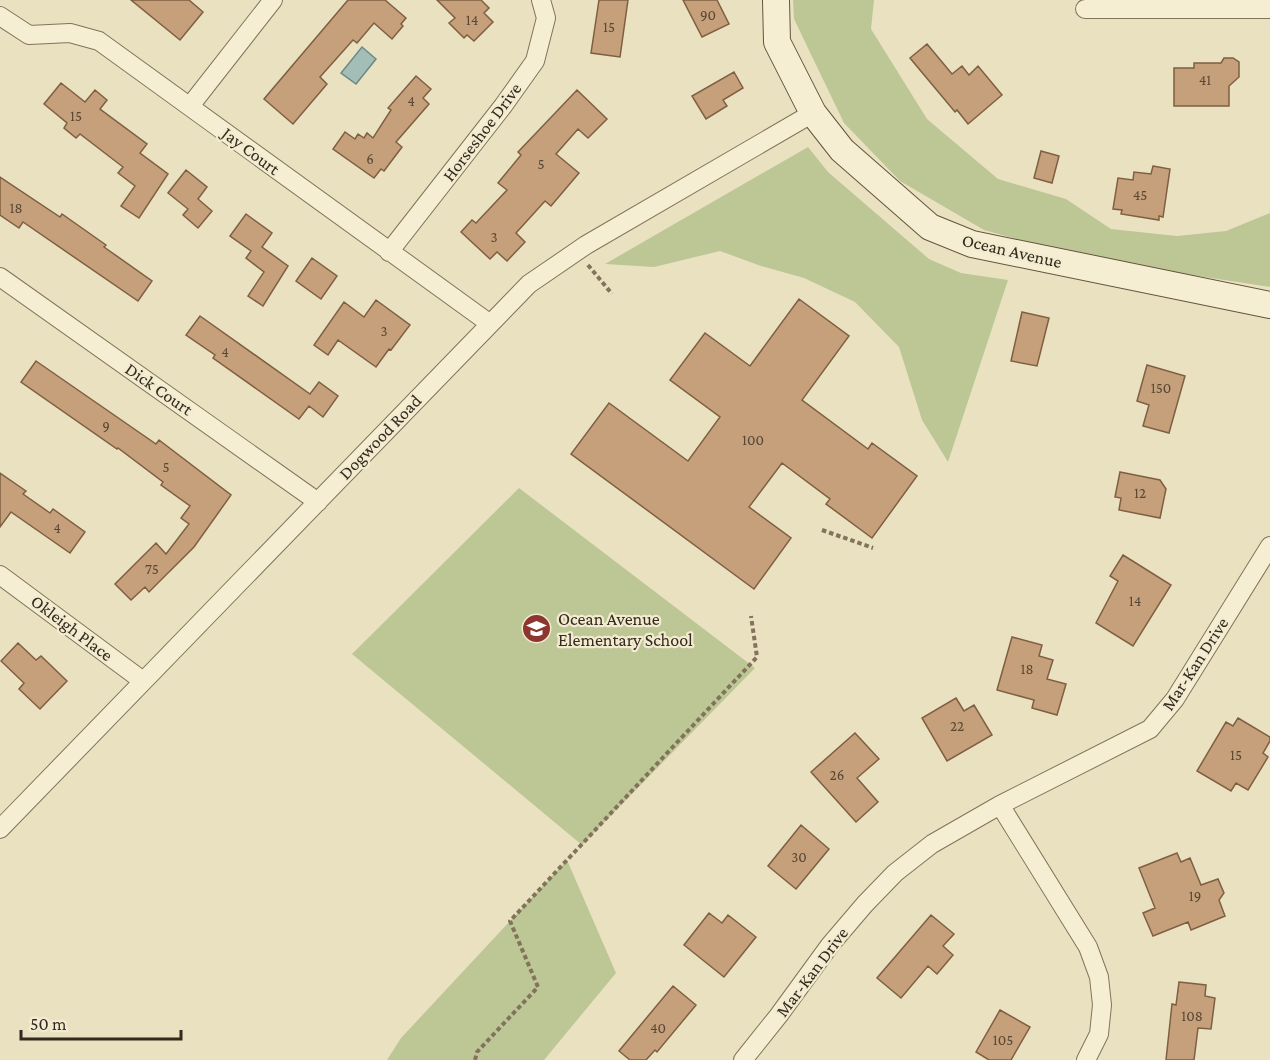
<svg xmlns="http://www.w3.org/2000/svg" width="1270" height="1060" viewBox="0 0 1270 1060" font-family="'Crimson Pro',serif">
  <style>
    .green { fill: #bdc796 }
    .water { fill: #a3bdb7; stroke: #6b8985; stroke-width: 1.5 }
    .building { fill: #c5a07a; stroke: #7f5f42; stroke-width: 1.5 }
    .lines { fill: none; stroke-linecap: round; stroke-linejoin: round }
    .street-casing { stroke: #82735a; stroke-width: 20 }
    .secondary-casing { stroke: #64543d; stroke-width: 28 }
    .path { stroke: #82735a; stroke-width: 4; stroke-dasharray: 4.5 3; stroke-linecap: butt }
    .street { stroke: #f6eed3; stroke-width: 18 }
    .secondary { stroke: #f6eed3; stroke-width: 26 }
    .labels { text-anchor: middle; stroke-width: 4.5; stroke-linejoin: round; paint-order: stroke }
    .number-label { font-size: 15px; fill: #584734 }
    .street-label { font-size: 18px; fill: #33291d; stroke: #f2ebd0 }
    .poi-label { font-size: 18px; fill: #33291d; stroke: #f2ebd0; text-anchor: start }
  </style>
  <rect width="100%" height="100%" fill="#eae1c1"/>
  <path class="green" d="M793,0h81l-3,29 56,90 71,60 68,20 45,30 66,7 49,-5 44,-18v74l-183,-28 -103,-29 -84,-49 -56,-58 -50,-104z
    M808,147l20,25 101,87 32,14 47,7 -60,182 -26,-42 -23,-73 -44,-45 -51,-24 -43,-12 -41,-15 -66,16 -49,-3z
    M519,488l236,180 -173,177 -230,-191z
    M567,860l49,113 -72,87h-157l14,-22z"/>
  <path class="water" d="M362,47l14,12 -20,25 -15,-11z"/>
  <path class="building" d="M131,0h58l14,12 -23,28z
    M348,0h37l21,18 -5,6 2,2 -11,13 -18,-16 -17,20 -4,-3 -33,37 7,7 -34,40 -29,-25z
    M437,0h44l8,8 -5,5 9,9 -19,19 -7,-6 -3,3 -15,-15 6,-5z
    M599,0h29l-8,57 -29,-4z
    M683,0h34l12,24 -27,13z
    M927,44l25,30 10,-8 7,9 9,-9 24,29 -34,29 -11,-14 -2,2 -45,-54z
    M1224,58h9l6,4v15l-10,9v20h-55v-38h20v-5h27z
    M734,72l9,16 -20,12 4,6 -21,13 -14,-23z
    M416,76l15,13 -8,9 6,6 -33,38 6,5 -18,24 -3,-2 -7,9 -41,-29 12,-17 10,7 3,-5 6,4 3,-5 6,5 18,-28 -3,-2z
    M61,83l24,19 10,-12 12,10 -7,9 47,35 -7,9 28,21 -29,44 -18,-12 14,-20 -17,-13 5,-6 -43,-33 -4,4 -12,-10 3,-5 -23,-19z
    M577,90l30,29 -19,19 -10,-9 -22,25 23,19 -28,33 -6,-5 -29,32 9,9 -18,19 -10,-9 -7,7 -29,-27 11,-12 4,3 31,-33 -9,-7 23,-28 -3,-3z
    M1041,151l18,5 -7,27 -18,-5z
    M1153,166l17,3 -7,48 -4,-1v4l-38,-6 1,-4 -9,-1 5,-31 15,2 1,-8 17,2z
    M186,170l21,17 -9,12 14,12 -14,17 -15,-13 5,-6 -20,-16z
    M0,177l60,40 2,-3 44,31 -2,2 48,34 -14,20 -115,-79 -4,6 -19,-13z
    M246,214l26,19 -10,14 26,19 -25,40 -15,-10 16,-24 -18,-14 5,-7 -21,-15z
    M312,258l25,18 -16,23 -25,-18z
    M799,299l50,37 -47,64 66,49 4,-6 45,33 -45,62 -46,-34 4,-5 -48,-36 -33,44 42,31 -37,51 -183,-135 38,-51 79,58 32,-44 -50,-37 35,-47 45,33z
    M376,300l34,25 -19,25 -2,-1 -13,18 -38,-27 -10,15 -14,-10 30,-43 20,15z
    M1022,312l27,6 -12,48 -26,-5z
    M200,316l110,78 9,-12 19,14 -15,21 -14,-11 -10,13 -86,-61 2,-3 -29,-20z
    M36,361l120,83 3,-4 72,55 -37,52 -45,45 -4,-5 -14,13 -16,-16 41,-41 10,11 23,-30 -8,-6 9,-12 -29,-21 2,-3 -45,-34 -1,1 -96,-67z
    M1147,365l38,11 -16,57 -26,-7 6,-21 -12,-4z
    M1120,472l40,8 6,9 -6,29 -41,-8 2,-12 -6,-1z
    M0,473l26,18 -3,3 27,19 3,-4 32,23 -15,21 -59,-41 -11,15z
    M1123,555l48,30 -38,61 -37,-23 22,-42 -8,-5z
    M1012,637l30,8 -3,11 14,4 -6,19 19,5 -9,31 -25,-7 2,-8 -37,-10z
    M18,643l18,17 5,-4 26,25 -27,28 -21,-20 5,-6 -23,-22z
    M956,698l8,13 10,-6 18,30 -45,26 -25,-43z
    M1238,718l32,19v4l-7,12 5,4 -20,33 -12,-7 -5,8 -34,-20 29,-49 7,4z
    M855,733l24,26 -22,19 21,24 -22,20 -45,-50z
    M801,825l28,24 -33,40 -28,-23z
    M1177,853l4,9 9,-4 11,27 17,-6 6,14 -5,7 6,16 -34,14 -3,-8 -35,14 -10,-23 12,-5 -16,-40z
    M709,913l13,10 6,-8 28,22 -32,40 -40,-32z
    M931,915l23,19 -11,12 10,9 -16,19 -9,-8 -27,32 -24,-20z
    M1179,982l27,3 -1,11 10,2 -4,31 -13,-1 -4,32h-28l6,-56 4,1z
    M673,986l23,19 -39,47 -2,-2 -9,10h-16l-11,-9z
    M1000,1010l30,17 -19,33h-22l-13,-8z"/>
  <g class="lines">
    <defs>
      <path id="street" d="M1085,9h185
        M0,16l29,19 41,-2 29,8 390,282
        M190,106l83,-106
        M389,252l114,-146 32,-45 11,-43 -5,-18
        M0,277l318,225
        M0,575l143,106
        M1000,805l88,142 11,30 3,28 -3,29 -13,26
        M0,829l529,-545 57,-39 227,-132
        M743,1060l36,-45 51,-70 35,-41 30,-31 37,-29 68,-39 150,-76 25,-30 95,-153"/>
      <path id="secondary" d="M776,0l1,42 36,71 29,37 88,77 42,17 298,61"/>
    </defs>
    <use href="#street" class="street-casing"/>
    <use href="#secondary" class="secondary-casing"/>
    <path class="path" d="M588,265l24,29
      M822,530l51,18
      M475,1060l2,-8 61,-65 -28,-66 247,-264 -6,-41"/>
    <use href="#street" class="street"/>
    <use href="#secondary" class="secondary"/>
  </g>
  <defs>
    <symbol id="school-disc" viewBox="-11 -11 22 22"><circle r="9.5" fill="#8c362f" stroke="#f2ebd0"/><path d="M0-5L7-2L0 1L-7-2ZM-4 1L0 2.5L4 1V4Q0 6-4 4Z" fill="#fff"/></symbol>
  </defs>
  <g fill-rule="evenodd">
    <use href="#school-disc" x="520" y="612" width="33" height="33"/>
  </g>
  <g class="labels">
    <g class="number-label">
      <text x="708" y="20">90</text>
      <text x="472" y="25">14</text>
      <text x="609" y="32">15</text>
      <text x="1205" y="85">41</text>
      <text x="411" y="106">4</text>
      <text x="76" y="121">15</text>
      <text x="370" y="164">6</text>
      <text x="541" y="169">5</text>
      <text x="1140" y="200">45</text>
      <text x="16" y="213">18</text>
      <text x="494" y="242">3</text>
      <text x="384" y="336">3</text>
      <text x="225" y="357">4</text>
      <text x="1161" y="393">150</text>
      <text x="106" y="431">9</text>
      <text x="753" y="445">100</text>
      <text x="166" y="472">5</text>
      <text x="1140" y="498">12</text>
      <text x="57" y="533">4</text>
      <text x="152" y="574">75</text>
      <text x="1135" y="606">14</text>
      <text x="1027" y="674">18</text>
      <text x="957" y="731">22</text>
      <text x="1236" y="760">15</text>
      <text x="837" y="780">26</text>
      <text x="799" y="862">30</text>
      <text x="1195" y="901">19</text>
      <text x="1192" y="1021">108</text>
      <text x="658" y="1033">40</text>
      <text x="1003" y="1045">105</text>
    </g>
    <g class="street-label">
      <text transform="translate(482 132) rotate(-53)" y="6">Horseshoe Drive</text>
      <text transform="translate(251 151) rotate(37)" y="6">Jay Court</text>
      <text transform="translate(1012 251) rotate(13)" y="6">Ocean Avenue</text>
      <text transform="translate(159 389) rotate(35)" y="6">Dick Court</text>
      <text transform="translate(380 437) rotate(-46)" y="6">Dogwood Road</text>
      <text transform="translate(72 628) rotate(37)" y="6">Okleigh Place</text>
      <text transform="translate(1195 664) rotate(-57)" y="6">Mar-Kan Drive</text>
      <text transform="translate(812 972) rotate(-53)" y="6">Mar-Kan Drive</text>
    </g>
    <g class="poi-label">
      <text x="558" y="625">Ocean Avenue<tspan x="558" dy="21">Elementary School</tspan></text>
    </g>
  </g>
  <path d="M21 1030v9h160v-9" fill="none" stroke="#33291d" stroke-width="3"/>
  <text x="30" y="1030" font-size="18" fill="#33291d" stroke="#f2ebd0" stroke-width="4.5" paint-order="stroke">50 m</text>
</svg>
